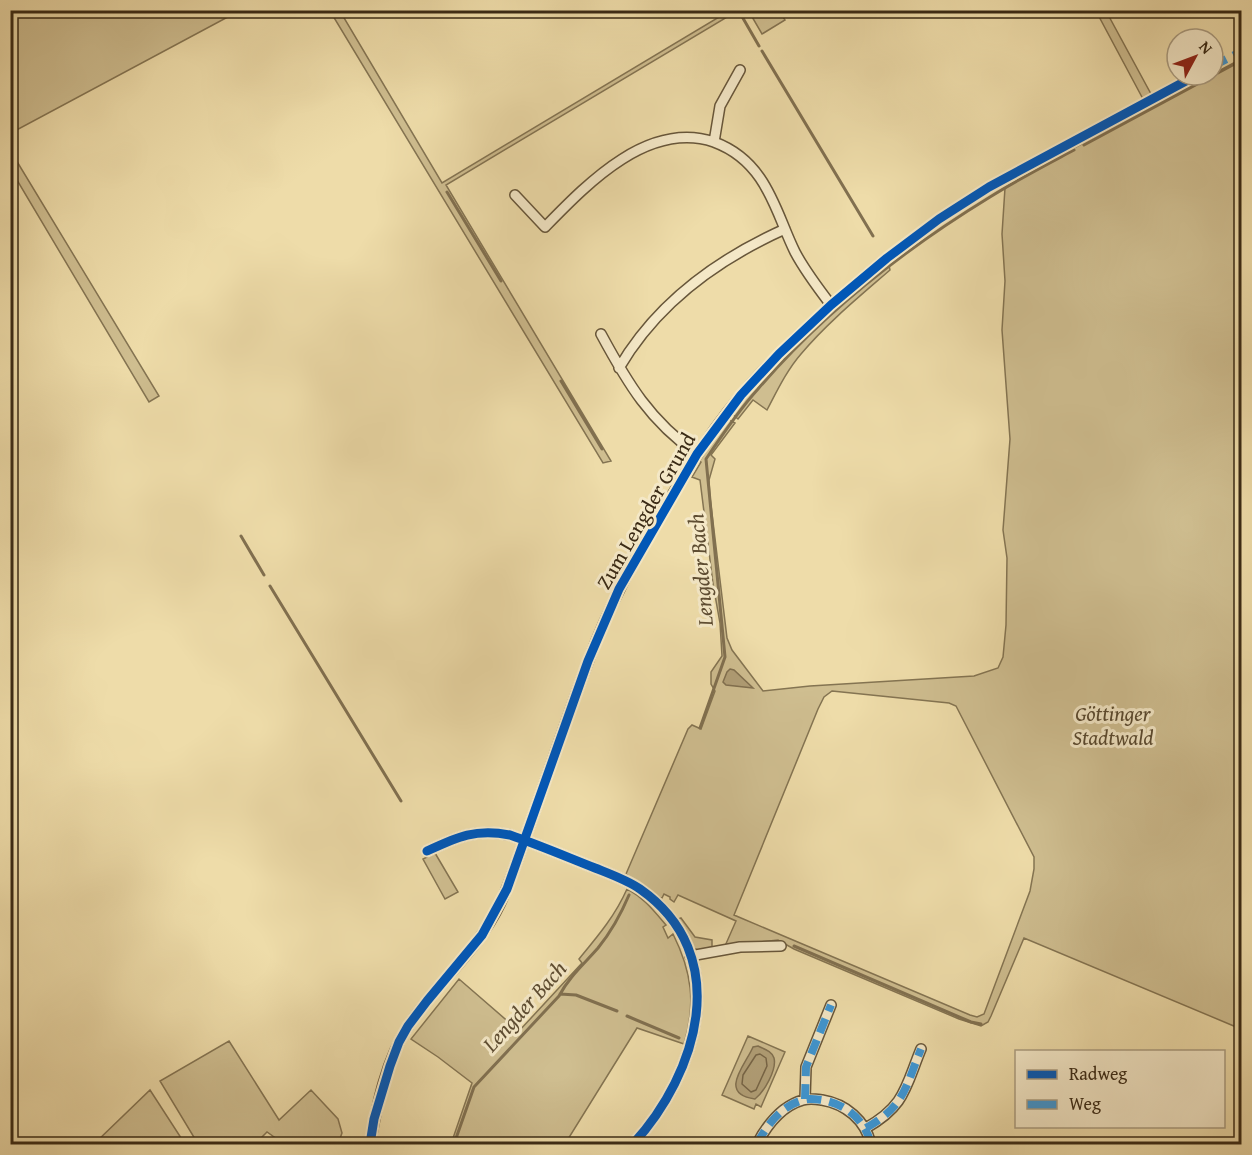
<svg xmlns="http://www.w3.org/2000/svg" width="1252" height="1155" viewBox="0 0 1252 1155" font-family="'Gentium Book Plus',serif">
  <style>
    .green { fill: #cfbe90; stroke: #847452; stroke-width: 1.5; fill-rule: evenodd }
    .water { fill: #b19f77; stroke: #817050; stroke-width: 1.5 }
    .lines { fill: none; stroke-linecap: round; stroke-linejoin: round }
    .shore { stroke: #766446; stroke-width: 1.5 }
    .stream { stroke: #817050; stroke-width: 3 }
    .minor-casing { stroke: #67563a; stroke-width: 12 }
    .minor { stroke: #f4e8c7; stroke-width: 9 }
    .quiet { stroke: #3e96d3; stroke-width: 8; stroke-dasharray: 15 8; stroke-linecap: butt }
    .cycleway-casing { stroke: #f4e8c7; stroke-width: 13 }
    .cycleway { stroke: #0057b8; stroke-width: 9 }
    .labels { text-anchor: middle; stroke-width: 6; stroke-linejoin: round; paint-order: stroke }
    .street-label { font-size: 21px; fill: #3a2a15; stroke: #f4e8c7 }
    .park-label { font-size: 21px; font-style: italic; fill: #58482e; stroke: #f4e8c7 }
    .water-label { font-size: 22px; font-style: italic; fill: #5e4d32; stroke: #f4e8c7 }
  </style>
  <rect width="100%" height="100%" fill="#eedca9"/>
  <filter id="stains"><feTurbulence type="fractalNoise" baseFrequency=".00333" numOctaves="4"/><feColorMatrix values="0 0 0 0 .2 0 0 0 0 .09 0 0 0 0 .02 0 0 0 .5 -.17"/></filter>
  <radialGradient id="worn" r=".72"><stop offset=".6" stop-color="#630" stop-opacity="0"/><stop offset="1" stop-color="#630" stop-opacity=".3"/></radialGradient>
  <path class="green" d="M11,10h228v1l-228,122z
    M330,11h10l102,172 287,-172h19l3,4 8,-4h20l6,9 -23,14 -11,-19 -14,-4 -291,174 165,276 -8,2z
    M1096,11h10l45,83 -8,5z
    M1241,59v970l-217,-91 -33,78 -3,6 -7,4 -22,-7 -165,-70 -16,-9 -53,6 11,-25 -58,-26 -4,7 -4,-3v-2l-6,-3 -2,4 -6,-1 -27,-20 -3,-3 62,-145 4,-4 9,4 14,-38 -4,-7v-12l11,-16 -2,-33 -7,-39 -13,-104 -8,-3 9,-15 -2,-2 29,-41 7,4 -24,32 4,4 -6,21 1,17 17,141 5,12 31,41 47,-5 164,-10 24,-8 5,-11 3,-32 1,-67 -4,-28 7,-91 -8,-109 3,-49 -3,-47 3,-46 67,-39zM832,691l117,12 7,3 78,151v12l-4,22 -46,123 -7,3 -7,-2 -236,-100 84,-206 6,-12z
    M10,150l149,246 -10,6 -138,-232z
    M888,261l2,9c-30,26 -63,53 -89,84 -14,16 -24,37 -34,56l-14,-10 -15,19 -6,-5c45,-57 100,-106 156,-153z
    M435,853l23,39 -13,7 -22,-40z
    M627,889c16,8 27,22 39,36l-3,2 5,11 5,-4c19,38 23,70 11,110l-47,-16 -72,116h-114l21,-61 -34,-26 -27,-18 48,-60 60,52 63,-68 -3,-4c19,-23 36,-43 48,-70z
    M681,918l14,19 17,3v7l-14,3 -6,-2 -16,-28z
    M748,1036l37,16 -24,55 -5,-3 -2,5 -32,-14z
    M229,1041l50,79 32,-30 27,29 4,14 -4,11h-54l-17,-12 -12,12h-57l-38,-63z
    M150,1090l35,54h-91z"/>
  <path class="water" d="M730,669l4,1 19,18 -27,-3 -3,-3 4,-10z
    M758,1046c6,3 14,5 16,12 3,12 -10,34 -19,41 -38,-5 -9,-35 -2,-52z"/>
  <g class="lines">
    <path class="shore" d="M760,1054l6,4 1,8 -11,24 -5,2 -9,-8 1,-9 13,-20z"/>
    <path class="stream" d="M740,13l19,33
      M762,51l111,185
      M1084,145l158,-85
      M447,192l54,89
      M561,381l41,68
      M241,536l23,39
      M270,586l131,215
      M700,728l25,-71 -19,-198c16,-24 33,-49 52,-70 65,-76 147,-140 232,-192 27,-17 56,-32 84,-47
      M794,946l177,76 10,2
      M560,994l16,1 41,16
      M627,1016l52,22
      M454,1144l20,-57 85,-91c10,-19 25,-32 39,-48 13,-16 23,-34 31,-53"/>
    <defs>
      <path id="minor" d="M714,142l6,-36 20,-36
        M515,195l30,32c42,-43 103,-107 169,-85 19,7 35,20 46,36 16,23 23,50 35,74 10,19 23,36 36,53
        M601,334c27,50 49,87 96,120
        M619,368c38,-65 99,-109 166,-139
        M427,851c30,-14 49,-23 83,-16 29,10 57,22 85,33 15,6 32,12 45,21 94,66 58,184 -7,255
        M690,956l50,-9 41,-1
        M805,1099l1,-32 25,-62
        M866,1128c39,-22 39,-40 55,-79
        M370,1144c7,-39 16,-85 39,-119 28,-42 69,-75 91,-121 11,-24 19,-49 28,-74 20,-56 39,-113 60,-168 20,-55 48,-105 77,-155 25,-42 51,-84 84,-121 42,-47 90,-88 138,-128
        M757,1144c10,-19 24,-38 46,-44 7,-2 12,-1 19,0 24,4 43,20 49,44"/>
    </defs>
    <use href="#minor" class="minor-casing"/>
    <use href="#minor" class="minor"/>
    <path class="quiet" d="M1213,66l29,-15
      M805,1099l1,-32 25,-62
      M866,1128c39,-22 39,-40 55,-79
      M757,1144c10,-19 24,-38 46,-44 7,-2 12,-1 19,0 24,4 43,20 49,44"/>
    <defs>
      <path id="cycleway" d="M427,851c30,-14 49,-23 83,-16 29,10 57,22 85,33 15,6 32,12 45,21 94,66 58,184 -7,255
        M370,1144l4,-25 16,-53 9,-24 9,-16 19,-25 55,-66 25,-46 81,-228 31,-72 78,-135 44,-59 38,-41 52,-49 56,-47 52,-39 50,-32 208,-112"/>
    </defs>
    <use href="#cycleway" class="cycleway-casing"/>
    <use href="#cycleway" class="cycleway"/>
  </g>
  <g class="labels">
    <g class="street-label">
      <text transform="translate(646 511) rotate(-60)" y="7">Zum Lengder Grund</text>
    </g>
    <g class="park-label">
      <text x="1113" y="721">Göttinger<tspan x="1113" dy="24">Stadtwald</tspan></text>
    </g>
    <g class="water-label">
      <text transform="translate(700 570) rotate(-95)" y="8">Lengder Bach</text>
      <text transform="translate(524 1006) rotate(-48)" y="8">Lengder Bach</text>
    </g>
  </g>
  <rect width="1252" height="1155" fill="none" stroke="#eedca9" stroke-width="36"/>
  <rect x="12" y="12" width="1228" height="1131" fill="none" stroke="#3a2a15" stroke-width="3"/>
  <rect x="18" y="18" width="1216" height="1119" fill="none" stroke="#3a2a15" stroke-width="1.5"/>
  <rect x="1015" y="1050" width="210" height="78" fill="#f4e8c7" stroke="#aa9c80" stroke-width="1.5"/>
  <rect x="1027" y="1070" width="30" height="9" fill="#0057b8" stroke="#aa9c80" stroke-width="1.5"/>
  <text x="1069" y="1080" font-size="18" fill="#3a2a15">Radweg</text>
  <rect x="1027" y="1100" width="30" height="9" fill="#3e96d3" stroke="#aa9c80" stroke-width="1.5"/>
  <text x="1069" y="1110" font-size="18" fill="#3a2a15">Weg</text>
  <g transform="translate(1195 57) rotate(49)"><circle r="28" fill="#f4e8c7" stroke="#aa9c80" stroke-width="1.5"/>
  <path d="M0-4.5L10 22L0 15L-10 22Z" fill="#8f2418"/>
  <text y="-9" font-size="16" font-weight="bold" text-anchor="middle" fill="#3a2a15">N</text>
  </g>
  <rect width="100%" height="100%" filter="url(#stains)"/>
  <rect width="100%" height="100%" fill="url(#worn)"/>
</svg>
